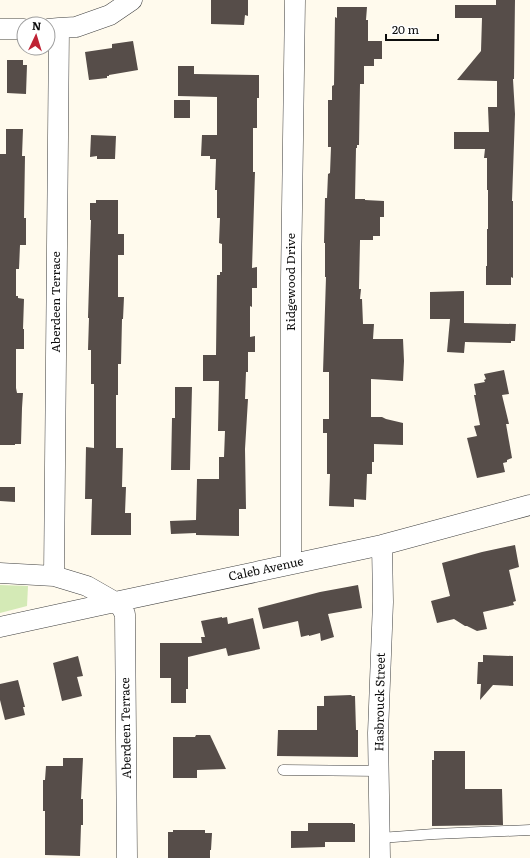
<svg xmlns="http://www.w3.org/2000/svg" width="530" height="858" viewBox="0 0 530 858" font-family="Literata,serif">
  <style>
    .green { fill: #d4eab6 }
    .building { fill: #564d49 }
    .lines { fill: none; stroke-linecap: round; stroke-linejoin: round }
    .lane-casing { stroke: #404040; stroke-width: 11 }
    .street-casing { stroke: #404040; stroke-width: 21 }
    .lane { stroke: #fff; stroke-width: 10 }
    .street { stroke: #fff; stroke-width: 20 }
    .labels { text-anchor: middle; stroke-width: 4; stroke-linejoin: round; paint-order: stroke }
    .street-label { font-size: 12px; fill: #0d0d0d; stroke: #fff }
  </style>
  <rect width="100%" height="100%" fill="#fffaed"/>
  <path class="green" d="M0,585l28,1 -1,20 -27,7z"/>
  <path class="building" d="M211,0h37v16l-3,-1 -1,10 -33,-1z
    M496,0h19l-1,79h-1l2,35 -3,87h1v77l-2,-1v8h-25v-19h1v-37h1v-39h-1v-32h-3l1,-9h-31v-17h35l-1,-25h9v-26l-40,-1 24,-29 1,-33h-27v-13h41z
    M337,7h30l-1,13h2v21h14v18h-8v7h-10v18h-4l-1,61h-2v3h-1l-1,51h10v1l19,1v16h-4v19h-7v4h-13l-1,49h2l-1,10h2l1,25h11l-1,15h30l1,22 -1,20 -32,-2v38h11l4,2 17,4v22l-29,-1v18h-2v12h-5l-1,26 -12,-1v8l-25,-1 1,-32h-3v-41h-4v-14h6v-47h-6l3,-95h-1v-34h-1l1,-45h2l1,-24 2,-1 1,-26h-3v-47h4v-14l2,-1 1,-68 2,1z
    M133,41l5,29 -29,5v1h-2v2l-18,2 -4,-28 27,-4v-4z
    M7,60h16v5h4l-1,29 -19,-1z
    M178,66h16v8l65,1v23h-2v30h-4v44h2l-3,96 5,-1v21h-5v19l-2,-1v31l5,-1v16h-7v20h-2l-1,27h3l-3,50 1,60h-7v27l-43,-1v-2l-25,1 -1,-13 26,-1 1,-41h22v-22h5l1,-26h-7l1,-50h-16v-26h13l1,-80h3v-3h2v-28l-3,-1 1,-25h-3v-28h-2l1,-31h-6v-3h-9l1,-21h15v-38l-39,-1z
    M174,100h16v18h-16z
    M6,129h17l-1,27h3l-1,62h2v27h-6l-1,24h-3v27h2v2l6,1 -1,30h1v20h-8v39l1,5h6l-1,15 -1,36h-6v1h-15v-291h6z
    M91,135l25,1 -1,23h-18v-3l-7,1z
    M96,200h22v34h6v21h-6v42h6l-1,22h-1l-1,45h-3v31h-2v53h7l-1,39h4l-1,26h6v22h-40l1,-36h-7l1,-52 8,1v-64h-3v-34h-3l1,-32h-1l3,-98h-1v-17h6z
    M464,291v32l52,1 -1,17h-4v2l-46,-1 -1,11 -17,-1 3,-33h-20v-27z
    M504,370l5,24 -7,1 7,29h-3l6,34 -5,2v2l-4,1 2,9 -28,6 -10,-40 10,-2 -3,-10 6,-1 -6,-30h2l-2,-11 11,-2 -1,-2 2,-1 -2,-5z
    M175,387h17l-2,83h-19l1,-52h3z
    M0,487h15v15l-15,-1z
    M515,545l4,22 -10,3 7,31 -3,1 1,3 -31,7 4,17 -10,2 -10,-5h-2l-11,-7 -17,4 -6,-22 19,-5 -8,-33 40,-11z
    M358,585l4,23 -34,6 6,23 -13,4 -1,-8 -11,3v-1l-8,2 -3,-16 -35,8 -5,-21 62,-16z
    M222,617v1l5,-1 1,7 25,-6 7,31 -32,7 -2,-8 -38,9v32h-2v14h-15v-25h-11v-35h42l-1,-6h4l-4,-16z
    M483,655l30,1v30l-20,-1 -13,15 1,-16h-4l1,-22h5z
    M78,656l5,20 -6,1 5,19 -20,5 -9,-38z
    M18,680l7,27h-2l2,8 -20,5 -5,-20v-16z
    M351,695l1,1h3l1,34h2v27l-81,-1 1,-26h39v-24h7v-10z
    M196,735h14l16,34 -29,1v8h-24v-41h22z
    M434,751h31v38h37l1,36 -71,1v-66h2z
    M63,758h20l-2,41h2v26h-2l-1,31 -35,-1v-44h-2v-31h2l1,-14h17z
    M308,823h45v1h2v18h-30v5l-34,1v-17h17z
    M173,830h32v3h7l-1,17h-1v8h-42v-26h5z"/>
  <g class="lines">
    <defs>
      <path id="lane" d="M283,770l96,1
        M380,838l54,-4 96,-4"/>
      <path id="street" d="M0,29h24
        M48,29l11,-1 17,-1 34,-12 22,-15
        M291,564v-285l4,-279
        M0,573l54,3 33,10 28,16 6,5 4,7 2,244
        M54,576l5,-548
        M0,627l115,-25 267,-57 148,-40
        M380,858l-2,-125 5,-131 -1,-57"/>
    </defs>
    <use href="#lane" class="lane-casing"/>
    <use href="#street" class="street-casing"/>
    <use href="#lane" class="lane"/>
    <use href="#street" class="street"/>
  </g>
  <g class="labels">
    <g class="street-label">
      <text transform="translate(291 282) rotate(-90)" y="4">Ridgewood Drive</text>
      <text transform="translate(56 302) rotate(-90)" y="4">Aberdeen Terrace</text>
      <text transform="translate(266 569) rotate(-12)" y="4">Caleb Avenue</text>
      <text transform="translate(380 702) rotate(-89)" y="4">Hasbrouck Street</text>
      <text transform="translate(126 728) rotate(-91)" y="4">Aberdeen Terrace</text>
    </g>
  </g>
  <g transform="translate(36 36) rotate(4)"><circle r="19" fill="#ffffff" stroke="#9e9e9e"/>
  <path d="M0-3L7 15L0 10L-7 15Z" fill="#bf2334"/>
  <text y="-6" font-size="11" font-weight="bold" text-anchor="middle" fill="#0d0d0d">N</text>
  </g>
  <path d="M386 34v6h52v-6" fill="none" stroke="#0d0d0d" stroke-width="2"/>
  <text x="392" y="34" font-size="12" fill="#0d0d0d" stroke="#ffffff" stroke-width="3" paint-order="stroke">20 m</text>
</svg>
